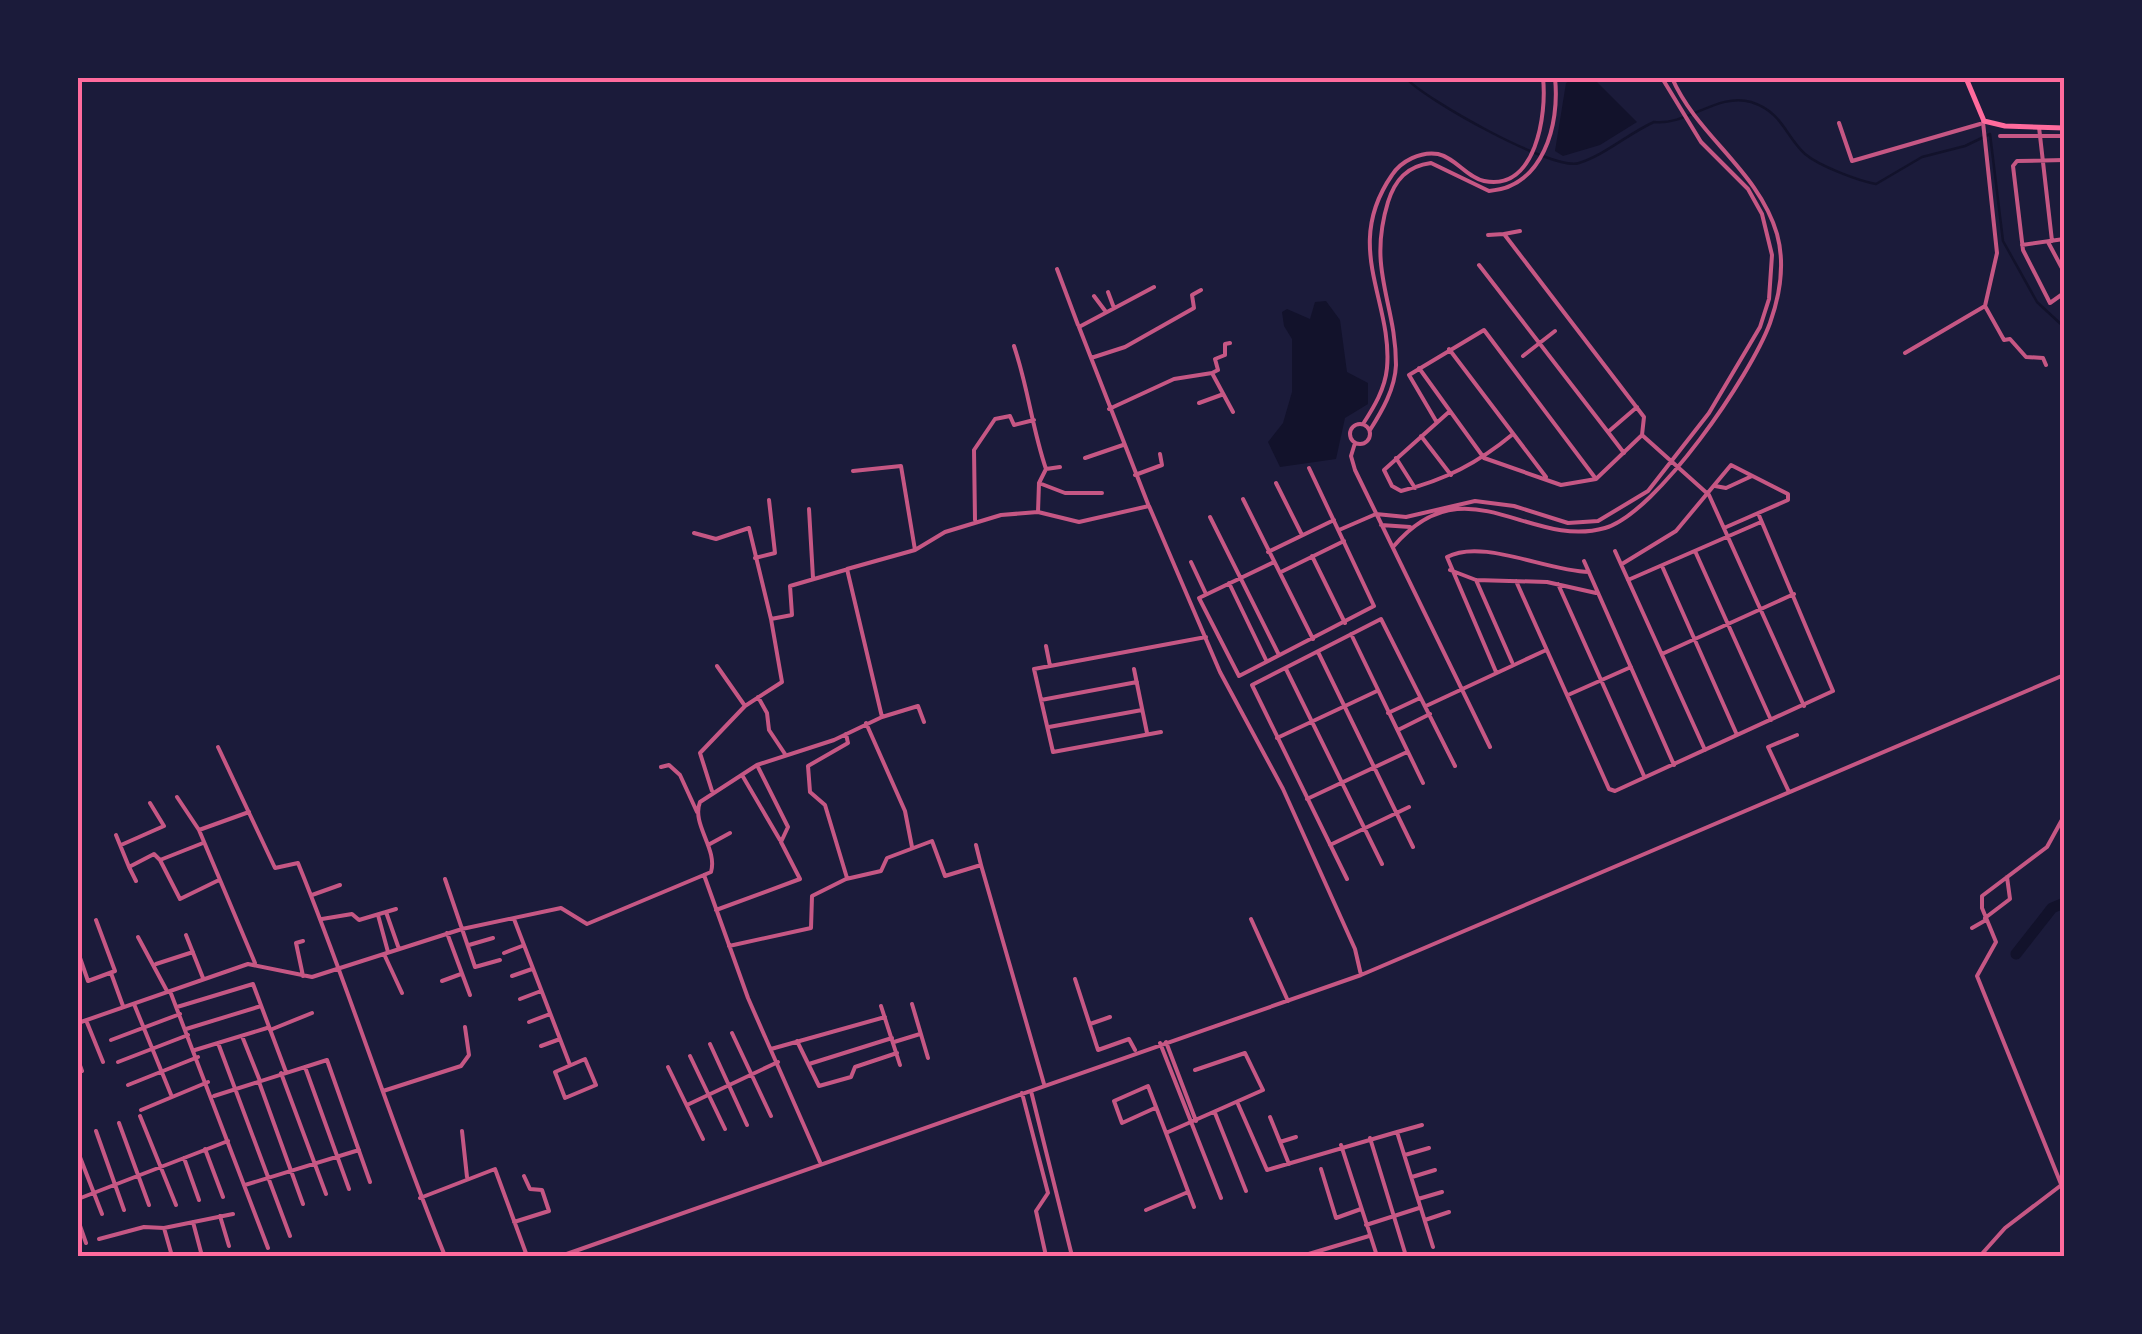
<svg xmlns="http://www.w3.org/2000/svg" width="2142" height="1334" viewBox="0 0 2142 1334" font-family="Karla,sans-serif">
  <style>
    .water { fill: #12122b }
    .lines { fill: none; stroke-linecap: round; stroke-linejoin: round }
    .stream { stroke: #12122b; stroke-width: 2.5 }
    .river { stroke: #12122b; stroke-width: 11 }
    .minor { stroke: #c65784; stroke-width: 4 }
    .primary { stroke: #ff6b9d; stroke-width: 5 }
    .neatline { fill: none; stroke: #ff6b9d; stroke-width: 4 }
  </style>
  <rect width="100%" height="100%" fill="#1b1b3a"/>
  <path class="water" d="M1574,78h19l44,44 -37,23 -37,11 -8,-5 11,-68z
    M1326,301l14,19 7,52 21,11v21l-23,14 -9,41 -56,8 -12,-25 15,-19 9,-31v-53l-8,-13 -2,-14 5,-3 23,10 5,-17z"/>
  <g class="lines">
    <path class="stream" d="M1406,78c18,21 148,94 173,85 26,-8 50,-30 75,-41 33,4 64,-30 97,-20 32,10 34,34 54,52 14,12 54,27 71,30l46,-27 43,-11 25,-12 13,107 34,61 27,25"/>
    <path class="river" d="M2016,954l36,-46 12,-5"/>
    <path class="minor" d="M1839,123l13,38 128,-37
      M2039,127l13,114
      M2000,136h64
      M2064,160l-47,1 -4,5 10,84 27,53 14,-10
      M1504,234l16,-3
      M1488,235l16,-1 140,183 -2,18 67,60 95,211
      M2048,242l16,30
      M2022,245l42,-6
      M1479,265l129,167
      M1057,269l21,56
      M1108,292l6,16
      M1094,296l12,16
      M1985,306l19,34 6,-1 16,18 17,1 3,7
      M1230,343l-5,1v11l-10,4 3,11 -6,3 21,39
      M1014,346c14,41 18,82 32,123l-7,14 26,10h37
      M1449,349l97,128
      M1905,353l80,-47 12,-53 -14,-131
      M1523,356l32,-25
      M1091,358l34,-11 69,-39 -2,-13 9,-5
      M1419,368l31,43
      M1199,403l22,-8
      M1109,409l65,-30 38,-6
      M1436,421l-27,-46 75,-45 112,149
      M1350 434a10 10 0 1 1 20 0a10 10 0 1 1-20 0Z
      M1363,424c11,-17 22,-35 24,-56 6,-67 -45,-121 5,-193 9,-14 29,-24 46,-21 18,4 28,23 46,27 52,11 63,-67 59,-103
      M1370,430c12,-19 25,-41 26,-65 0,-63 -29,-94 -8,-163 7,-22 19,-36 43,-39l58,28c54,-4 71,-66 66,-113
      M1513,434c-35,29 -68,46 -112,57l-9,-5 -8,-16 66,-59 34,47 77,27 35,-6 45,-43
      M1421,436l30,39
      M1355,443l-4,13 4,14 135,277
      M1624,453l-16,-21 29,-25
      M1085,458l38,-13
      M1396,458l19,30
      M1046,469l14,-2
      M853,471l48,-5 14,84
      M1135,475l27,-10 -2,-11
      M1276,483l26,52
      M1715,486l11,2 26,-12
      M1243,499l70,140
      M1148,504l-69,-177 75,-40
      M809,509l4,69
      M1038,512l1,-29
      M1210,517l69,138
      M975,520l-1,-70 21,-31 15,-3 4,9 20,-5
      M1381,525l29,2
      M1339,530l37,-16 30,3 69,-16 39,5 54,17 30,-2 50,-30 61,-78 51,-86 9,-28 3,-44 -10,-41 -14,-25 -47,-47 -39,-64
      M694,533l22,6 33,-11 22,91 21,-4 -2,-29 55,-16
      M1393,547c73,-86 135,3 212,-19 52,-15 146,-153 165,-205 10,-28 15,-60 7,-89 -19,-64 -79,-97 -105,-156
      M1615,551l90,199
      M1695,551l76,169
      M1268,552l66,-32
      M1312,556l33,67
      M755,558l20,-5 -6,-53
      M1584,561l90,204
      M1191,562l15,32
      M1274,562l-75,36 40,78 135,-70 -65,-138
      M1622,564l54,-33 55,-66 57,29v6l-64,28
      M1662,566l75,169
      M1450,570l26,10 71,2 49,11
      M1281,572l63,-31
      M1476,580l36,82
      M1628,580l133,-58
      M1516,581l93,208 6,2 218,-100 -75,-178
      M1229,583l37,77
      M1558,584l86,192
      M1351,634l72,149
      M1046,646l4,20
      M1318,652l95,195
      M1662,654l132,-60
      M717,666l28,40
      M1134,669l13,64
      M1286,669l96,195
      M1496,672l-49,-115c35,-19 99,14 142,15
      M1568,695l63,-28
      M758,697l9,16 2,17 16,24
      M1041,700l96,-18
      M1426,706l118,-55
      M1388,713l32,-15
      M882,717l36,-11 6,16
      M866,723l39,88 7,36
      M1049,727l93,-17
      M1398,730l32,-16
      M1161,732l-108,20 -19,-83 172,-32
      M846,734l2,9 -40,23 2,26 15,13 22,73
      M1277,738l100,-47
      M218,747l57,121 23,-5c53,130 94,264 147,393
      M661,767l8,-2 11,10 17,37
      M742,775l38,65
      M712,791l-12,-38 45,-47 37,-24 -11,-63
      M1789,792l-21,-45 29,-12
      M177,797l22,33 56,133
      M1307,799l100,-47
      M199,830l50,-18
      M116,835l13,32 25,-13 6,6
      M203,843l-43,17 20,39 39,-19
      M121,845l43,-19 -14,-23
      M708,845l22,-12
      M976,845l5,20
      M1330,845l79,-38
      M129,867l7,14
      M704,875l44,123 72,164
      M445,879l30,88 25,-7
      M1347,879l-95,-194 129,-66 74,147
      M312,895l28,-10
      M716,910l84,-31 -19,-37 7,-15 -31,-62
      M386,912l13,37
      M378,915l10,37
      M1985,918l25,-19 -3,-22
      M322,919l30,-5 7,6 37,-11
      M514,919l56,146
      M1251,919l37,82
      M1972,928l14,-8
      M447,933l23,62
      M186,935l17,43
      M138,937l29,54
      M303,941l-7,2 7,33
      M469,945l24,-7
      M729,946l82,-18 1,-32 34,-17 35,-8 6,-13 45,-17 13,35 36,-11 63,219
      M78,952l10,29 27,-10 -19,-51
      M504,953l18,-7
      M384,954l18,39
      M156,964l37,-12
      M111,973l12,33
      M512,976l20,-7
      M1075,979l23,71 31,-11 6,11
      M442,981l19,-7
      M170,991l98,257
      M520,999l21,-8
      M134,1004l38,93
      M912,1004l16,54
      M881,1006l19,59
      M177,1007l76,-23 33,88
      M86,1020l17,42
      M529,1022l21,-8
      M78,1023l170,-59 64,13 150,-48 99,-21 26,16 124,-52c7,-23 -20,-48 -11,-70l57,-37 77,-25 48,-23 -35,-148 68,-19 30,-18 56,-17 37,-3 41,10 70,-16 71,166 63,117 72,160 6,26
      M1090,1024l20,-7
      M186,1029l75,-23
      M270,1030l42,-17
      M732,1033l39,83
      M242,1036l18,45
      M111,1040l69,-26
      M797,1041l22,45 32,-9 4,-10 42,-14
      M894,1042l26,-8
      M1166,1042l30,79
      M218,1043l72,193
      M1160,1043l61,155
      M710,1044l37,81
      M541,1046l19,-7
      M771,1049l114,-32
      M195,1050l72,-22
      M690,1056l35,73
      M585,1059l11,26 -31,13 -10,-26z
      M78,1060l4,11
      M118,1062l70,-27
      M809,1064l83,-26
      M305,1067l44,122
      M668,1067l35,72
      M281,1073l45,121
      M259,1082l44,122
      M128,1085l70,-28
      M383,1091l78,-25 8,-11 -4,-28
      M1031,1091l41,165
      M1022,1093l26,100 -12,18 10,45
      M214,1096l113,-36 43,122
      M1238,1104l29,66 130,-38 36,115
      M687,1105l91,-43
      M1155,1108l-33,15 -8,-22 34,-15 18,47 97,-43 -18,-37 -50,17
      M141,1110l67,-28
      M1215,1113l31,78
      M140,1116l36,89
      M1270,1117l19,47
      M119,1123l30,82
      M96,1131l28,79
      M462,1131l5,46
      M1397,1132l25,-7
      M1166,1133l28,74
      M1370,1138l36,118
      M1280,1142l16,-5
      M1341,1145l36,111
      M205,1149l18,48
      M78,1152l24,62
      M1405,1155l24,-7
      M184,1158l15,42
      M1321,1169l15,49 25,-9
      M1412,1177l23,-7
      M2061,1184l-84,-208 19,-34 -14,-34v-12l65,-49 17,-31
      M245,1185l114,-35
      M420,1198l75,-29 32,87
      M78,1199l150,-58
      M1418,1199l24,-7
      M1146,1210l42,-18
      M220,1216l9,30
      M78,1220l8,23
      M1425,1220l24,-8
      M193,1222l9,34
      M514,1222l35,-11 -7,-21 -12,-1 -6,-13
      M1366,1225l53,-17
      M99,1239l45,-12 20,1
      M172,1256l-8,-28 69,-14
      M561,1256l800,-281 703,-300
      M1302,1256l67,-20
      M1980,1256l25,-28 59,-45"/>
    <path class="primary" d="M1966,78l18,43 21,5 59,2"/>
  </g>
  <rect width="2142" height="1334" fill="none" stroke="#1b1b3a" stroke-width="160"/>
  <rect x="80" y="80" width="1982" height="1174" class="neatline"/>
</svg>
